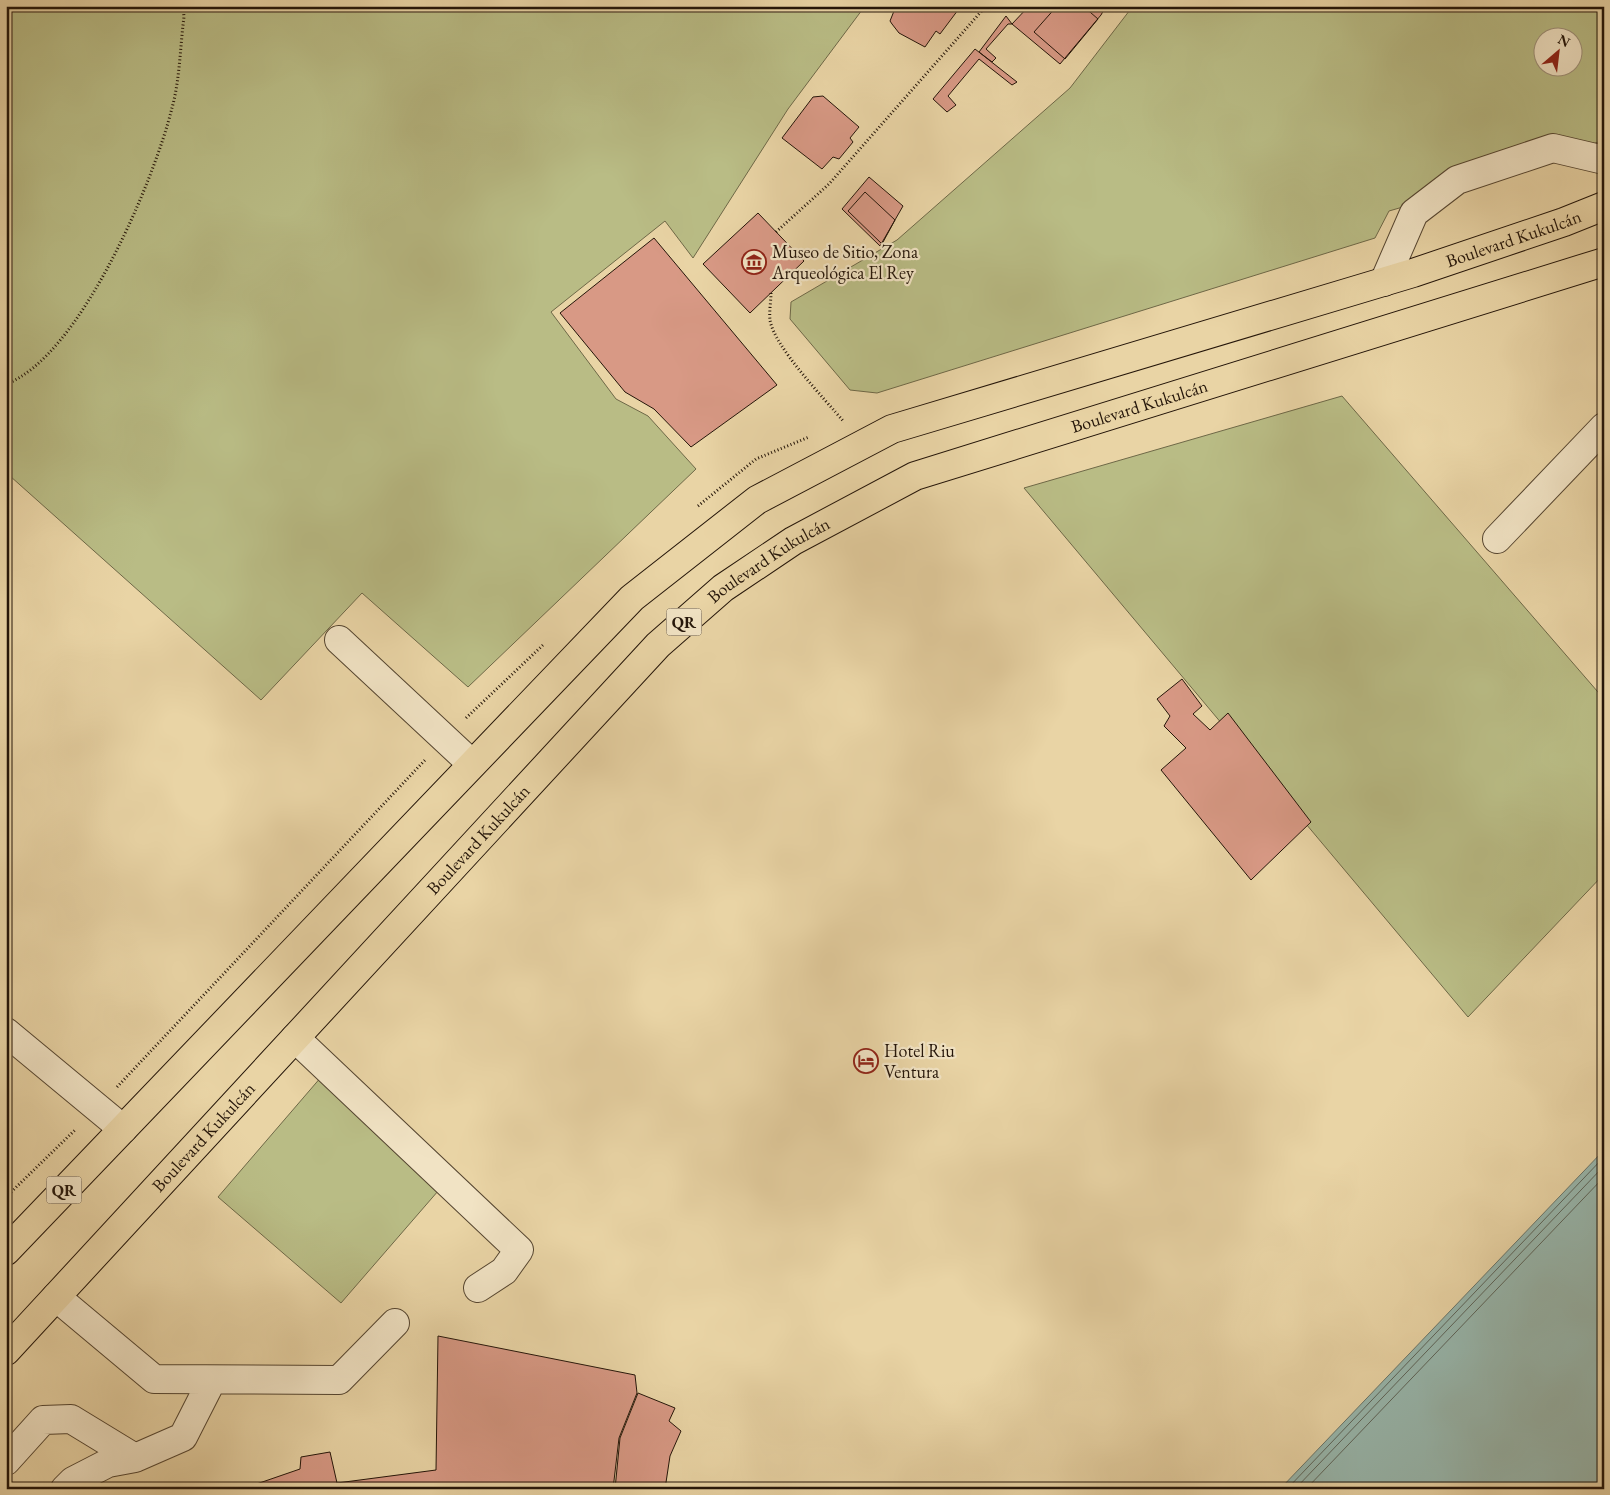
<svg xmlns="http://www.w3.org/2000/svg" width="1610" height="1495" viewBox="0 0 1610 1495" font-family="'EB Garamond',serif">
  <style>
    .green { fill: #b9bc85; stroke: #6e6847; fill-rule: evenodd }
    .water { fill: #98b7ad; stroke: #6a766b }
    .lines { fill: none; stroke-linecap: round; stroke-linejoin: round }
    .shore { stroke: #5e665b; stroke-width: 1 }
    .building { fill: #d89985; stroke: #241509 }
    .minor-casing { stroke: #554530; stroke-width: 30 }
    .major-casing { stroke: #241509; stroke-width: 30 }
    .path { stroke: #241509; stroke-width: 3; stroke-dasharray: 1 2.5; stroke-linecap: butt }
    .minor { stroke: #f1e3c4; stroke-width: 28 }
    .major { stroke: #e9d4a5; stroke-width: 28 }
    .labels { text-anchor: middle; stroke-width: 4.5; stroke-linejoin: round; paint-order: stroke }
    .shield { fill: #f1e3c4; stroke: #625341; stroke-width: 1 }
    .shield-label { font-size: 16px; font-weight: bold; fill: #241509 }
    .street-label { font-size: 18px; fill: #241509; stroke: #f1e3c4 }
    .poi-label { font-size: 18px; fill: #241509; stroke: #f1e3c4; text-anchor: start }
  </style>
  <rect width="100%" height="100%" fill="#e9d4a5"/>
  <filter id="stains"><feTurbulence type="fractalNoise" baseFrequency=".004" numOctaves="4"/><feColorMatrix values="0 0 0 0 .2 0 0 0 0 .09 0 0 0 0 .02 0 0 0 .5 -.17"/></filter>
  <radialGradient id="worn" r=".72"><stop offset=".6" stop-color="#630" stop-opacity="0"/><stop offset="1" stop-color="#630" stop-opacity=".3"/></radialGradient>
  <path class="green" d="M6,6h859l-77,103 -95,149 -28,-37 -114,91 65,87 32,17 48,53 -228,218 -106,-94 -101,107 -251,-224 -4,1z
    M1133,6h471v134l-136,48 -79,23 -14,27 -498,155 -27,-3 -60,-71 1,-17 106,-62 173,-152zM1542,38h30v30h-30z
    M1342,396l262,303v175l-136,143 -444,-529z
    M322,1076l123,107 -104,120 -123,-106z"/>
  <path class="water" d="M1604,1150v339h-324z"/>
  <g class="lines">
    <path class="shore" d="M1287,1489l317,-332
      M1295,1489l309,-323
      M1306,1489l298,-312"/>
  </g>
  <path class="building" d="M896,6h65l-21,28 -4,-3 -11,16 -26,-14 -7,-9 -2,-3z
    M1029,6h77l-5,9 -41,49 -48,-40z
    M1057,6h26l15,13 -33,40 -31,-27z
    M1006,16l6,8h-4l-22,25 10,9 -4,4 -13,-10z
    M975,49l42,33 -5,3 -33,-26 -31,37 8,9 -9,7 -14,-13z
    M823,96l36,31 -9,11 3,4 -14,17 -6,-2 -11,12 -40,-31 31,-41z
    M869,177l34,29 -23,40 -38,-37z
    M865,192l30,28 -13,24 -34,-33z
    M758,213l46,48 -54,52 -47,-49z
    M654,238l123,147 -86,62 -37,-38 -29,-17 -65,-79z
    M1182,679l20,27 -9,8 17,16 18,-17 83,109 -60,58 -90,-110 25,-22 -22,-22 6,-10 -13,-17z
    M438,1336l197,39 2,18 -18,45 -6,51h-371l58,-20 1,-12 29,-5 7,31 99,-13z
    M638,1393l37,15 -6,13 12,10 -11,25 -5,33h-50l5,-51z"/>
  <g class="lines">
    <defs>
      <path id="minor" d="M1384,282l30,-69 43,-33 96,-32 51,12
        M1497,539l107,-112
        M339,640l133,124
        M6,1032l117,97
        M295,1038l224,212 -15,21 -26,17
        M56,1297l98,82 185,1 56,-57
        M6,1461l37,-41 28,-1 64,39
        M65,1489l8,-8 35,-18 27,-5 48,-21 29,-57"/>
      <g id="major">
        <path id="s1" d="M6,1251l626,-653 125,-98 135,-71 521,-156 151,-51 40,-16"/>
        <path id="s2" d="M6,1351l652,-706 65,-57 70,-47 122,-65 689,-214"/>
      </g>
    </defs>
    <use href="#minor" class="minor-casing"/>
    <use href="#major" class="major-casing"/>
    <path class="path" d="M776,232l53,-48 157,-178
      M771,293c0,8 -2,19 -1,27 4,27 55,79 74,102
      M6,384c74,-27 148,-203 166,-276 8,-29 8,-61 12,-91l-1,-11
      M698,506l58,-47 53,-22
      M466,718l77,-73
      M117,1087l308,-327
      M6,1197l70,-68"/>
    <use href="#minor" class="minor"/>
    <use href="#major" class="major"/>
  </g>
  <defs>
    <symbol id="museum-ring" viewBox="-11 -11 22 22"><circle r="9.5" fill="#f1e3c4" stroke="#8f2418" stroke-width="1.5"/><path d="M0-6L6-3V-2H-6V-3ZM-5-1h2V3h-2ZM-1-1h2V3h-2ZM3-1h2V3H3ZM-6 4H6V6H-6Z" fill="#8f2418"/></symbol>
    <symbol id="hotel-ring" viewBox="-11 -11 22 22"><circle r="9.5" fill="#f1e3c4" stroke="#8f2418" stroke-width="1.5"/><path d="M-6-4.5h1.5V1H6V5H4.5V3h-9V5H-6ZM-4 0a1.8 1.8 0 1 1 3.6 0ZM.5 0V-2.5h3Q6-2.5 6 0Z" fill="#8f2418"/></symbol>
  </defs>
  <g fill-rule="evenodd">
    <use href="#museum-ring" x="740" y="248" width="28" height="28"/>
    <use href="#hotel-ring" x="852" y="1047" width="28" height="28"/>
  </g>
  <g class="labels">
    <g class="shield">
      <rect x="666.5" y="608.5" width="35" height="27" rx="4"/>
      <rect x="46.5" y="1176.5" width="35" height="27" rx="4"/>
    </g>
    <g class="shield-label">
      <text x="684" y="628">QR</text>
      <text x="64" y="1196">QR</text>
    </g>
    <g class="street-label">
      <text dy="6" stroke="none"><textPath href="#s1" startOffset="1866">Boulevard Kukulcán</textPath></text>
      <text dy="6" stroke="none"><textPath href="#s2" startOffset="1505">Boulevard Kukulcán</textPath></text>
      <text dy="6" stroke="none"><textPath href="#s2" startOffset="1101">Boulevard Kukulcán</textPath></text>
      <text dy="6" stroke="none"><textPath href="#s2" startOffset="696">Boulevard Kukulcán</textPath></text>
      <text dy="6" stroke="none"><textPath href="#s2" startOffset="291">Boulevard Kukulcán</textPath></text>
    </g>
    <g class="poi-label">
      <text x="772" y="258">Museo de Sitio, Zona<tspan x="772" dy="21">Arqueológica El Rey</tspan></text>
      <text x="884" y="1057">Hotel Riu<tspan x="884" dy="21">Ventura</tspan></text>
    </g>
  </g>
  <rect width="1610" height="1495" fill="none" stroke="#e9d4a5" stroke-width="25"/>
  <rect x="8" y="8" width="1595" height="1480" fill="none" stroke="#241509" stroke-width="2.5"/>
  <rect x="12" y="12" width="1585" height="1470" fill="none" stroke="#241509"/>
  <g transform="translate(1558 52) rotate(28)"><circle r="24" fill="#f1e3c4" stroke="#9f9179"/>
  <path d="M0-4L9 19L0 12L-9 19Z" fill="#8f2418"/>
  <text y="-8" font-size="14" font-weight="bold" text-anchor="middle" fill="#241509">N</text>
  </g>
  <rect width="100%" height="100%" filter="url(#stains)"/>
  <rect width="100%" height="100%" fill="url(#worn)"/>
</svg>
